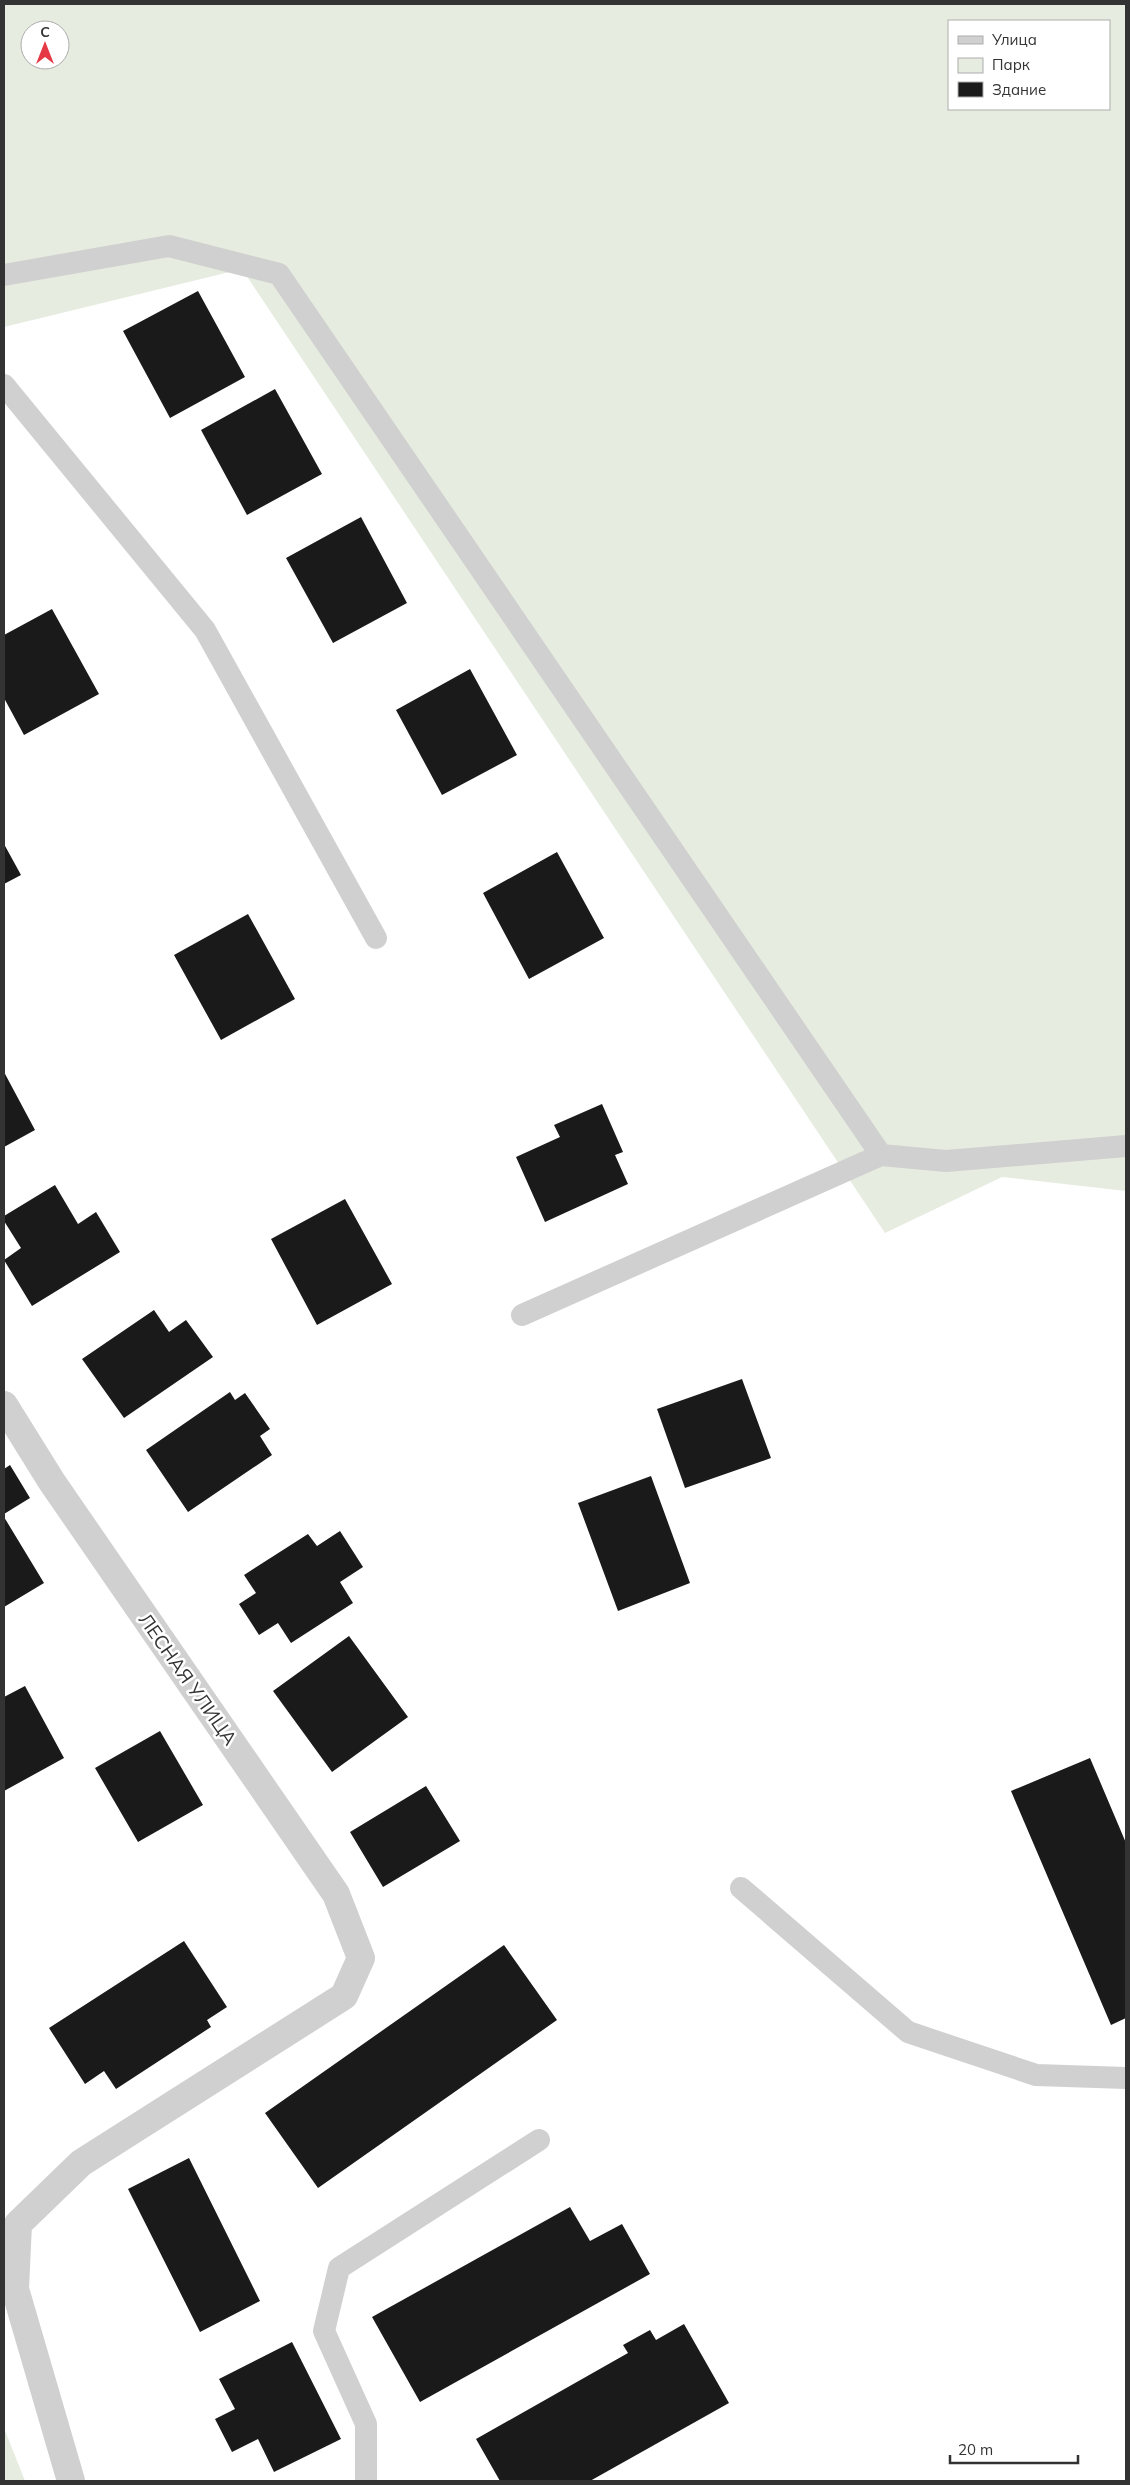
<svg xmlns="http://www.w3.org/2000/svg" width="1130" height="2485" viewBox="0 0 1130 2485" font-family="Mulish,sans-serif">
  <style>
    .green { fill: #e6ecdf; fill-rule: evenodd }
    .building { fill: #1a1a1a }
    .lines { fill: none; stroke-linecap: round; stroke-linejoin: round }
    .service { stroke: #d0d0d0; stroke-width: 22 }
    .minor { stroke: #d0d0d0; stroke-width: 28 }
    .labels { text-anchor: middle; stroke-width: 5; stroke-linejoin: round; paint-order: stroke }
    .street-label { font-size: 19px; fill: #333; stroke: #fff }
  </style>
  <rect width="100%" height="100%" fill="#fff"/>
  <path class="green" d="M4,4h1122v1187l-124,-14 -117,56 -643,-964 -238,58zM949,21h160v88h-160zM30,30h30v30h-30z
    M4,2428l21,53h-21z"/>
  <path class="building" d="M198,291l47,86 -75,41 -47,-87z
    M275,389l47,85 -75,41 -46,-85z
    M361,517l46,86 -74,40 -47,-85z
    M52,609l47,85 -75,41 -20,-37v-63z
    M470,669l47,86 -75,40 -46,-85z
    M4,844l17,31 -17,9z
    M557,852l47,86 -75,41 -46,-86z
    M248,914l47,85 -74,41 -47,-85z
    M4,1072l31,58 -31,17z
    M602,1104l21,48 -8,3 13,29 -83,38 -29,-65 44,-20 -6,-12z
    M55,1185l23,39 18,-12 24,40 -88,54 -28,-46 17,-12 -17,-27v-5z
    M345,1199l47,85 -75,41 -46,-86z
    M154,1310l15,22 17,-12 27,37 -89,61 -42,-59z
    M742,1379l29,79 -86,30 -28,-79z
    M230,1392l5,8 10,-7 25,36 -10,7 12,19 -84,57 -42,-62z
    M10,1465l20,33 -26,16v-45z
    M651,1476l39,107 -72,28 -40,-108z
    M4,1517l40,66 -40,24z
    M340,1531l23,36 -23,15 13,21 -62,40 -13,-20 -19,12 -20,-31 17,-11 -12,-18 64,-41 9,12z
    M349,1636l59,81 -76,55 -59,-81z
    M25,1686l39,72 -60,33v-94z
    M160,1731l43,74 -65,37 -43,-74z
    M1090,1758l36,85v175l-15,7 -100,-234z
    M426,1786l34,55 -77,46 -33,-55z
    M184,1941l43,66 -20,13 4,7 -95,62 -12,-18 -19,13 -36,-56z
    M504,1945l53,75 -239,168 -53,-75z
    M189,2158l71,143 -60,31 -72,-143z
    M570,2207l20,34 32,-17 28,50 -230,128 -48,-85z
    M684,2324l45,79 -139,78h-90l-24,-42 152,-86 -5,-8 27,-15 6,10z
    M292,2342l49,97 -67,33 -16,-33 -26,13 -17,-33 20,-10 -16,-30z"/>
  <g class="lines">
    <path class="service" d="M4,275l165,-29 110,28 602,881
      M4,385l201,245 171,308
      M522,1315l359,-160 65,6 180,-15
      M741,1888l167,144 128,43 90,3
      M366,2481v-57l-42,-93 15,-63 200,-128"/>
    <path class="minor" d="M4,1405l48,77 284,412 25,64 -17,38 -263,167 -63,61 -3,65 56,192"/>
  </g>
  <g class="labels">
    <g class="street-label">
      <text transform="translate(188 1679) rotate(55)" y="7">ЛЕСНАЯ УЛИЦА</text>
    </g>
  </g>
  <rect width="1130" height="2485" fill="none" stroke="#333333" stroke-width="10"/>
  <rect x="948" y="20" width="162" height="90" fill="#ffffff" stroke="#adadad"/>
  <rect x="958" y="36" width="25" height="8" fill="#d0d0d0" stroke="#adadad"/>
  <text x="992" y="45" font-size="15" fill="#333333">Улица</text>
  <rect x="958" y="58" width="25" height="15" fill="#e6ecdf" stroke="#adadad"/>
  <text x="992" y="70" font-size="15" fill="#333333">Парк</text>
  <rect x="958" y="82" width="25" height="15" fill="#1a1a1a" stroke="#adadad"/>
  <text x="992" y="95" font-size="15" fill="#333333">Здание</text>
  <g transform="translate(45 45)"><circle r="24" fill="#ffffff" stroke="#adadad"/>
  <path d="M0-4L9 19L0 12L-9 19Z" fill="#e63946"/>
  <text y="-8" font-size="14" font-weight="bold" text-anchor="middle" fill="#333333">С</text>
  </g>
  <path d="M950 2455v8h128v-8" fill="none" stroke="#333333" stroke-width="2.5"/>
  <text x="958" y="2455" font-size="15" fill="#333333" stroke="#ffffff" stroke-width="4" paint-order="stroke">20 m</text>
</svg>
